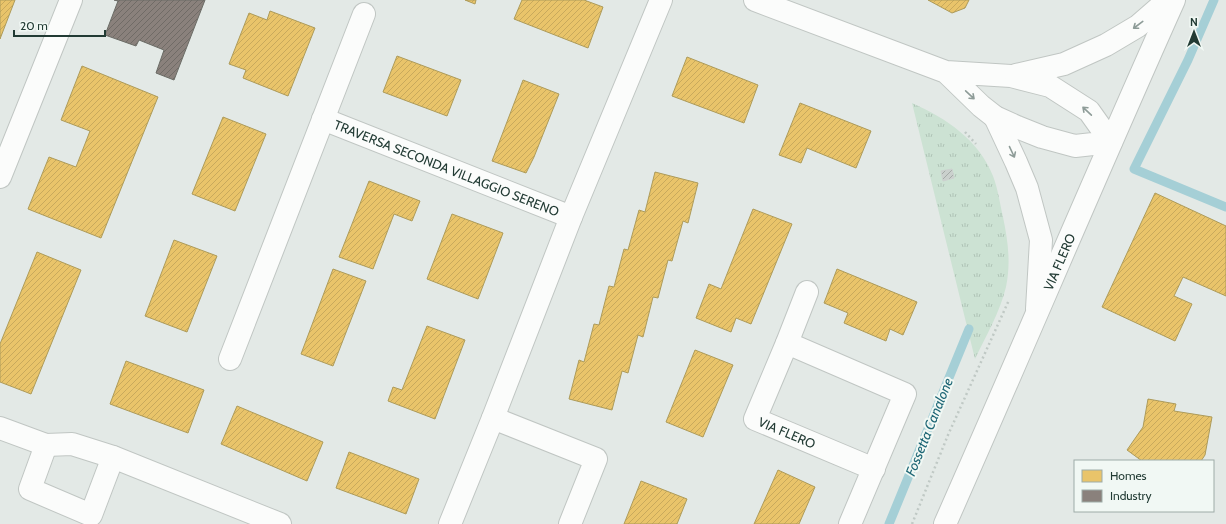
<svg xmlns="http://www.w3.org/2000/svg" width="1226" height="524" viewBox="0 0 1226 524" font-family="Cabin,sans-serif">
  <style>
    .grass { fill: url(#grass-tufts) }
    .homes { fill: url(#homes-hatch); stroke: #ad9b5a }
    .industry { fill: url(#industry-hatch); stroke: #6b6c66 }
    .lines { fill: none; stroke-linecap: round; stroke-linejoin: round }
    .stream { stroke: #a5cfd6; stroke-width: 9 }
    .building { fill: url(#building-hatch); stroke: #ccd1cf }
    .minor-casing { stroke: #c0c6c3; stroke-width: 24 }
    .tertiary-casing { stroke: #c0c6c3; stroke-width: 24 }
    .path { stroke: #c0c9c5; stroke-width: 2.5; stroke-dasharray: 2 3; stroke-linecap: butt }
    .minor { stroke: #fbfcfb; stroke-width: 22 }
    .tertiary { stroke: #fbfcfb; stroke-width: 22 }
    .oneway { stroke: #8e9c98 }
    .labels { text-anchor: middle; stroke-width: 4; stroke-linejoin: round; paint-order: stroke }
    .street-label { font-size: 13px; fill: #223b34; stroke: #f1f8f4 }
    .water-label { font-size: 14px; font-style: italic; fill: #1d6675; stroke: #f1f8f4 }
  </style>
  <defs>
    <pattern id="grass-tufts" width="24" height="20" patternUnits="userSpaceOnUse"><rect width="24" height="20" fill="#cce2d3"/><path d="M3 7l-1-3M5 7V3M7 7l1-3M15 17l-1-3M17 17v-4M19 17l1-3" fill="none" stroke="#afc3b6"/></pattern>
    <pattern id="homes-hatch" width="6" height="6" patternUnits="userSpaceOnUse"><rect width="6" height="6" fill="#e9c46a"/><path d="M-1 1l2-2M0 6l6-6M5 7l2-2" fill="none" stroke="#c8a95c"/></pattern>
    <pattern id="industry-hatch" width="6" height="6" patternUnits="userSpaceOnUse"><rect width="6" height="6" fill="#8a817c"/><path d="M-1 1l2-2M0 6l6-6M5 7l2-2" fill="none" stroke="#706b66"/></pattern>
    <pattern id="building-hatch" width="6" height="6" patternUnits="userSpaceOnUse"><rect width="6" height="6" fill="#cad0cd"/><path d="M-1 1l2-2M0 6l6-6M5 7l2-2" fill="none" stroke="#a4aaa7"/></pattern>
  </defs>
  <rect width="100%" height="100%" fill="#e3e9e6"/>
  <path class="grass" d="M912,103c34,15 67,37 81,73 5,13 7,28 10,41 5,24 8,46 3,70 -6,25 -20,49 -31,72z"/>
  <path class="homes" d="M0,0h15l-15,39z
    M465,0h11l-1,4z
    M522,0h62l19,7 -15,41 -74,-29z
    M928,0h41l-4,8 -13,5z
    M270,11l45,17 -27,68 -45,-18 3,-8 -17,-6 20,-51 18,7z
    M397,56l64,24 -14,36 -64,-24z
    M687,57l71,28 -14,38 -72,-27z
    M82,66l76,31 -57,141 -73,-29 21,-52 27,10 14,-36 -29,-11z
    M523,80l36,14 -25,63 -8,16 -34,-12z
    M800,103l71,28 -15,37 -49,-20 -6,15 -22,-8z
    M223,117l43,17 -31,77 -43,-17z
    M655,172l43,11 -10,40 -5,-2 -11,40 -4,-1 -10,38 -5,-1 -10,40 -5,-2 -10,38 -6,-2 -10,39 -43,-11 10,-39 5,2 10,-38 5,1 10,-39 5,1 10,-38 4,1 11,-40 6,2z
    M369,181l51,20 -8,20 -18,-7 -21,55 -34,-12z
    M1155,193l71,33v70l-43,-19 -9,19 18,8 -17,37 -73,-34z
    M753,209l39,15 -41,100 -15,-6 -5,14 -35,-14 13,-34 12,5z
    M452,214l51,19 -25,66 -51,-20z
    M174,240l43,16 -30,76 -42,-16z
    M37,252l44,18 -50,124 -31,-12v-38z
    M333,269l33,12 -33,85 -32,-12z
    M837,269l80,33 -14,33 -13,-6 -4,12 -42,-18 4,-10 -24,-10z
    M427,326l38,14 -30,79 -47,-18 5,-14 9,3z
    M695,350l38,15 -30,72 -37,-15z
    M126,361l78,29 -16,43 -78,-29z
    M1148,399l28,5 -2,7 38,6 -7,38 -4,6h-59l-15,-11 16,-23z
    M237,406l86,36 -16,39 -86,-37z
    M349,452l70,27 -13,35 -70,-26z
    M778,470l37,17 -16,37h-45z
    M641,481l46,18 -10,25h-53z"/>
  <path class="industry" d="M114,0h91l-31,80 -18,-7 8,-23 -25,-10 -3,6 -31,-11 13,-34z"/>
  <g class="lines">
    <path class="stream" d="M1214,0l-26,60 -54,109 92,38
      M889,524l80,-195"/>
  </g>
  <path class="building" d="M952,169l2,9 -11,3 -2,-10z"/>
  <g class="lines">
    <defs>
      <g id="minor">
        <path d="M755,0l191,72 65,4 39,10 39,25 22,31 -36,4 -33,-9 -25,-10 -22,-10 -14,-11 -35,-34"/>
        <path d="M1016,75l48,-11 42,-19 32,-19 30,-26"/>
        <path d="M995,117l21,45 11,26 14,52 -4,69"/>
        <path id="s1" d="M323,119l248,98"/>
        <path d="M0,177l71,-177"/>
        <path id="s2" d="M807,292l-20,51 -32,76 119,50"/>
        <path d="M787,343l118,51 -55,130"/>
        <path d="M230,359l134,-345"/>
        <path d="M493,418l103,41 -26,65"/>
        <path d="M0,428l46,17 26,-1 41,13 167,67"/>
        <path d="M46,445l-16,44 61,26 22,-58"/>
        <path d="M450,524l43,-106 78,-201 90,-217"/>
      </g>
      <g id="tertiary">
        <path id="s3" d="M945,524c77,-174 151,-350 229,-524"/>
      </g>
    </defs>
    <use href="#minor" class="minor-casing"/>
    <use href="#tertiary" class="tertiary-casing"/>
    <path class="path" d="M965,132l11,12
      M912,524l36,-89 61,-135"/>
    <use href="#minor" class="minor"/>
    <use href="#tertiary" class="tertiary"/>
  </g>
  <defs><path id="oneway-shaft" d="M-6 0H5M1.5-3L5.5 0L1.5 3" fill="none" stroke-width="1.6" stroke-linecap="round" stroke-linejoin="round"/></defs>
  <g class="oneway">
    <use href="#oneway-shaft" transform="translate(1138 25) rotate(143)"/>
    <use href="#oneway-shaft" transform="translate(970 95) rotate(43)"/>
    <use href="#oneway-shaft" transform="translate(1087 111) rotate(-137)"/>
    <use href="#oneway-shaft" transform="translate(1012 152) rotate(65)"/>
  </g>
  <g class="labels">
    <g class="street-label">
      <text dy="5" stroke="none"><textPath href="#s1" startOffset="133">TRAVERSA SECONDA VILLAGGIO SERENO</textPath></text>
      <text dy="5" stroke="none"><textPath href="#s3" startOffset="286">VIA FLERO</textPath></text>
      <text dy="5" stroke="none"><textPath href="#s2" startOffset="172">VIA FLERO</textPath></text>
    </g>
    <g class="water-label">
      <text transform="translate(929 427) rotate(-68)" y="5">Fossetta Canalone</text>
    </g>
  </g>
  <rect x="1074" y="460" width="140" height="52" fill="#f1f8f4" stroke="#9eaca7"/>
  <rect x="1082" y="470" width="20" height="12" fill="#e9c46a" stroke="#9eaca7"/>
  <text x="1110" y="480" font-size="12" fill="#223b34">Homes</text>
  <rect x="1082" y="490" width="20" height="12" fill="#8a817c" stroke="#9eaca7"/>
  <text x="1110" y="500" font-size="12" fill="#223b34">Industry</text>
  <g transform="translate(1194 32)" stroke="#f1f8f4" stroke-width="3" paint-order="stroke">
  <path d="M0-3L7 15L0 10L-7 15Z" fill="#223b34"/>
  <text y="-6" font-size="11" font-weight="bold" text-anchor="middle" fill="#223b34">N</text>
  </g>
  <path d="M14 30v6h91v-6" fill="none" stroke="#223b34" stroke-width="2"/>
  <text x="20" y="30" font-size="12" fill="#223b34" stroke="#f1f8f4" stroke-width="3" paint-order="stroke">20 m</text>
</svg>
